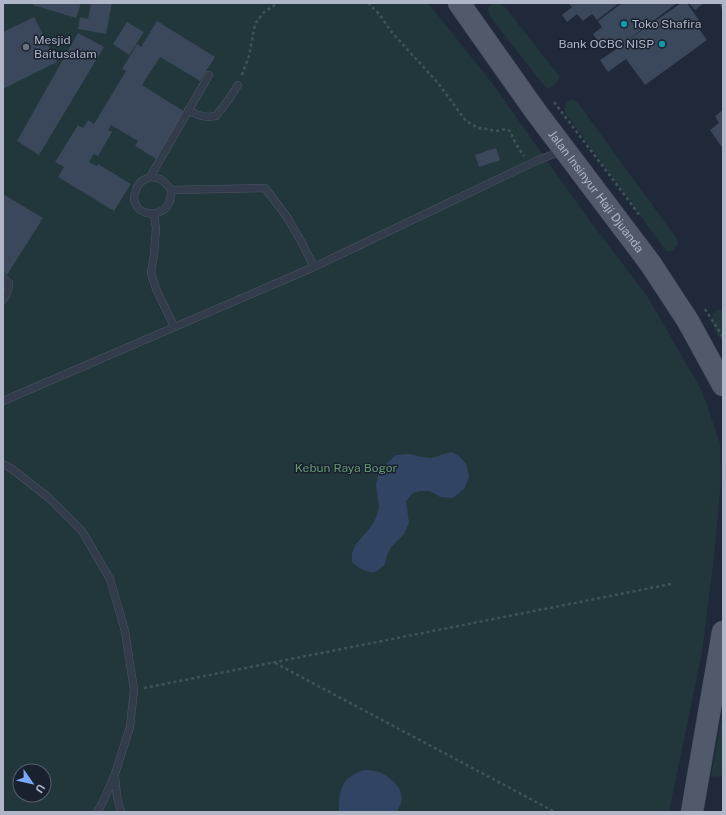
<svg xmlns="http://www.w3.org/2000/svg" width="726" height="815" font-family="'Public Sans',sans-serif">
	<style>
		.green { fill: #22373b; fill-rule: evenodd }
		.water { fill: #324463 }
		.building { fill: #3b475a }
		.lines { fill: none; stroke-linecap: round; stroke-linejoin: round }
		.lane-casing { stroke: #4e5665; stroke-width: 8 }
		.primary-casing { stroke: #3d4554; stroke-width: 23 }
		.path { stroke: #3f5458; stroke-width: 2.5; stroke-dasharray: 3 3; stroke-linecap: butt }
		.lane { stroke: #333c4a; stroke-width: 7 }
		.primary { stroke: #515a6b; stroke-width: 22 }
		.culture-dot { fill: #0f9aa8; stroke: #19212f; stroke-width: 1.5 }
		.worship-dot { fill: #6b7280; stroke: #19212f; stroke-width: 1.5 }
		.labels { text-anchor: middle; stroke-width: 3; stroke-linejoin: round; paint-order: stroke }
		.poi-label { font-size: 12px; fill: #aeb6c7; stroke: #19212f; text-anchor: start }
		.street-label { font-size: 12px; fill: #aeb6c7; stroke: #19212f }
		.park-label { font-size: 12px; fill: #649973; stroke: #19212f }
	</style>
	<rect width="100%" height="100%" fill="#20293a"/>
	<path class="green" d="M3,3H428L492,83L587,217L647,296L702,391L720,443L721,480L714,557L702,652L669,812H3ZM20,771H44V795H20Z
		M496,3H498L505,7L560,77C556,84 554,87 547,88L542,83L489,15L488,8L492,4Z
		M572,99L578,103L677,239L678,243L673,251H666L566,114L564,110C565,104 567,102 572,99Z
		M718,310H723V343C717,333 704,317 718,310Z
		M723,709V774L720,776L711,777Z"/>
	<path class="water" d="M451,452L460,457L466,464L469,476L465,488L453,498L440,497L430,491H420L413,493L406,501L409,523L404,534L391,547L387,555L385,564C383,566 380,569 377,571C368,575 359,568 352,562V553L356,544L370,528L376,518L379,507L376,485L378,475L386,464L396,455L409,454L421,457L432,458Z
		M365,770C371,770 376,771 381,773C392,778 405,790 401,803C400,806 398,809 397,812H339C339,789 341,777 365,770Z"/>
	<path class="building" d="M33,3H81L76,18L33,5Z
		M91,3H112L106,34L78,29L80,17L88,19Z
		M568,3H619L597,20L592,14L583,21L577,14L567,22L562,15L572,7Z
		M622,3H677L624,43L681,3H687L699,20L695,23L707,40L645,85L626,59L608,72L600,60L618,48L611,39L601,46L593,34L602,27L598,21Z
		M689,3H704L695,10Z
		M719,3H723V12Z
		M34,17L57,62L3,89V32Z
		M157,21L215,57L200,81L160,57L142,85L185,112L156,159L135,146L138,141L111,125L108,130L112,132L98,156L94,154L89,162L97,166L98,164L131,184L114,211L58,177L64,167L55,162L78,125L83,128L88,120L94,124L126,71L122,69L137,44L141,47Z
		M127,22L144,32L129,55L113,44Z
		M78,33L104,47L39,155L17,141Z
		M723,110V149L710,130L719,123L715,116Z
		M496,148L500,160L479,167L475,155Z
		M3,194L43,218L7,275L3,272V220L4,218H3Z"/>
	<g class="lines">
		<defs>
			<path id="lane" d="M188,110C197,116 206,118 216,116L229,99L238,85
				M150,177C161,178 165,181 171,190C171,194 171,201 168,205C159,219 134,215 134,197C134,195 135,193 136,191C137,183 143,180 150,177L209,75
				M171,190L265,188L287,217L302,243L314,267
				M154,214L156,228L154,254L151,273L156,289L174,326
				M3,278L9,283C9,289 7,295 3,300
				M3,401L314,267L538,160L562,151
				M3,464L12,469L49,498L82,531L110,579L125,631L134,690L130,727L115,774L102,804L97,812
				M115,776L117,797L121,812"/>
			<g id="primary">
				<path id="s1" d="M459,3L536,112L650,263L688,321L723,385"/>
				<path d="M692,812L723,632"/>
			</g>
		</defs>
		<use href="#lane" class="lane-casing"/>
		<use href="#primary" class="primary-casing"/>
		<path class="path" d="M368,3L380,15L390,30L406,48L438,83L466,121L478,128L486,129L496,131L506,129L510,131L516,144L524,156
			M242,75L249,56L255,24L264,12L278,3
			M554,102L614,181L640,216
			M705,309L723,337
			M275,663L555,812
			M144,688L671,584"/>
		<use href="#lane" class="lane"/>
		<use href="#primary" class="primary"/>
	</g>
	<g class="culture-dot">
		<circle cx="624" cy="24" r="4"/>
		<circle cx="662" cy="44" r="4"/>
	</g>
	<circle class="worship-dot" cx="26" cy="47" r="4"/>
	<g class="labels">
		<g class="poi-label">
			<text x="632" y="28">Toko Shafira</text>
			<text x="34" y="44">Mesjid<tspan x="34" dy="14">Baitusalam</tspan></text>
			<text x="654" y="48" text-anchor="end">Bank OCBC NISP</text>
		</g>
		<g class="street-label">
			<text dy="4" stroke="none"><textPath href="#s1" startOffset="233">Jalan Insinyur Haji Djuanda</textPath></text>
		</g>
		<g class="park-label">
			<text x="346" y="472">Kebun Raya Bogor</text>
		</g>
	</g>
	<rect width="726" height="815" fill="none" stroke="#aeb6c7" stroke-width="8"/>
	<g transform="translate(32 783) rotate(124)"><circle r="19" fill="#19212f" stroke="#555d6c"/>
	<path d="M0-3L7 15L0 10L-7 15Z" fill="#7ba7fe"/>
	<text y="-6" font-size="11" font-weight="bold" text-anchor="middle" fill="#aeb6c7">U</text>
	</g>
</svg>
